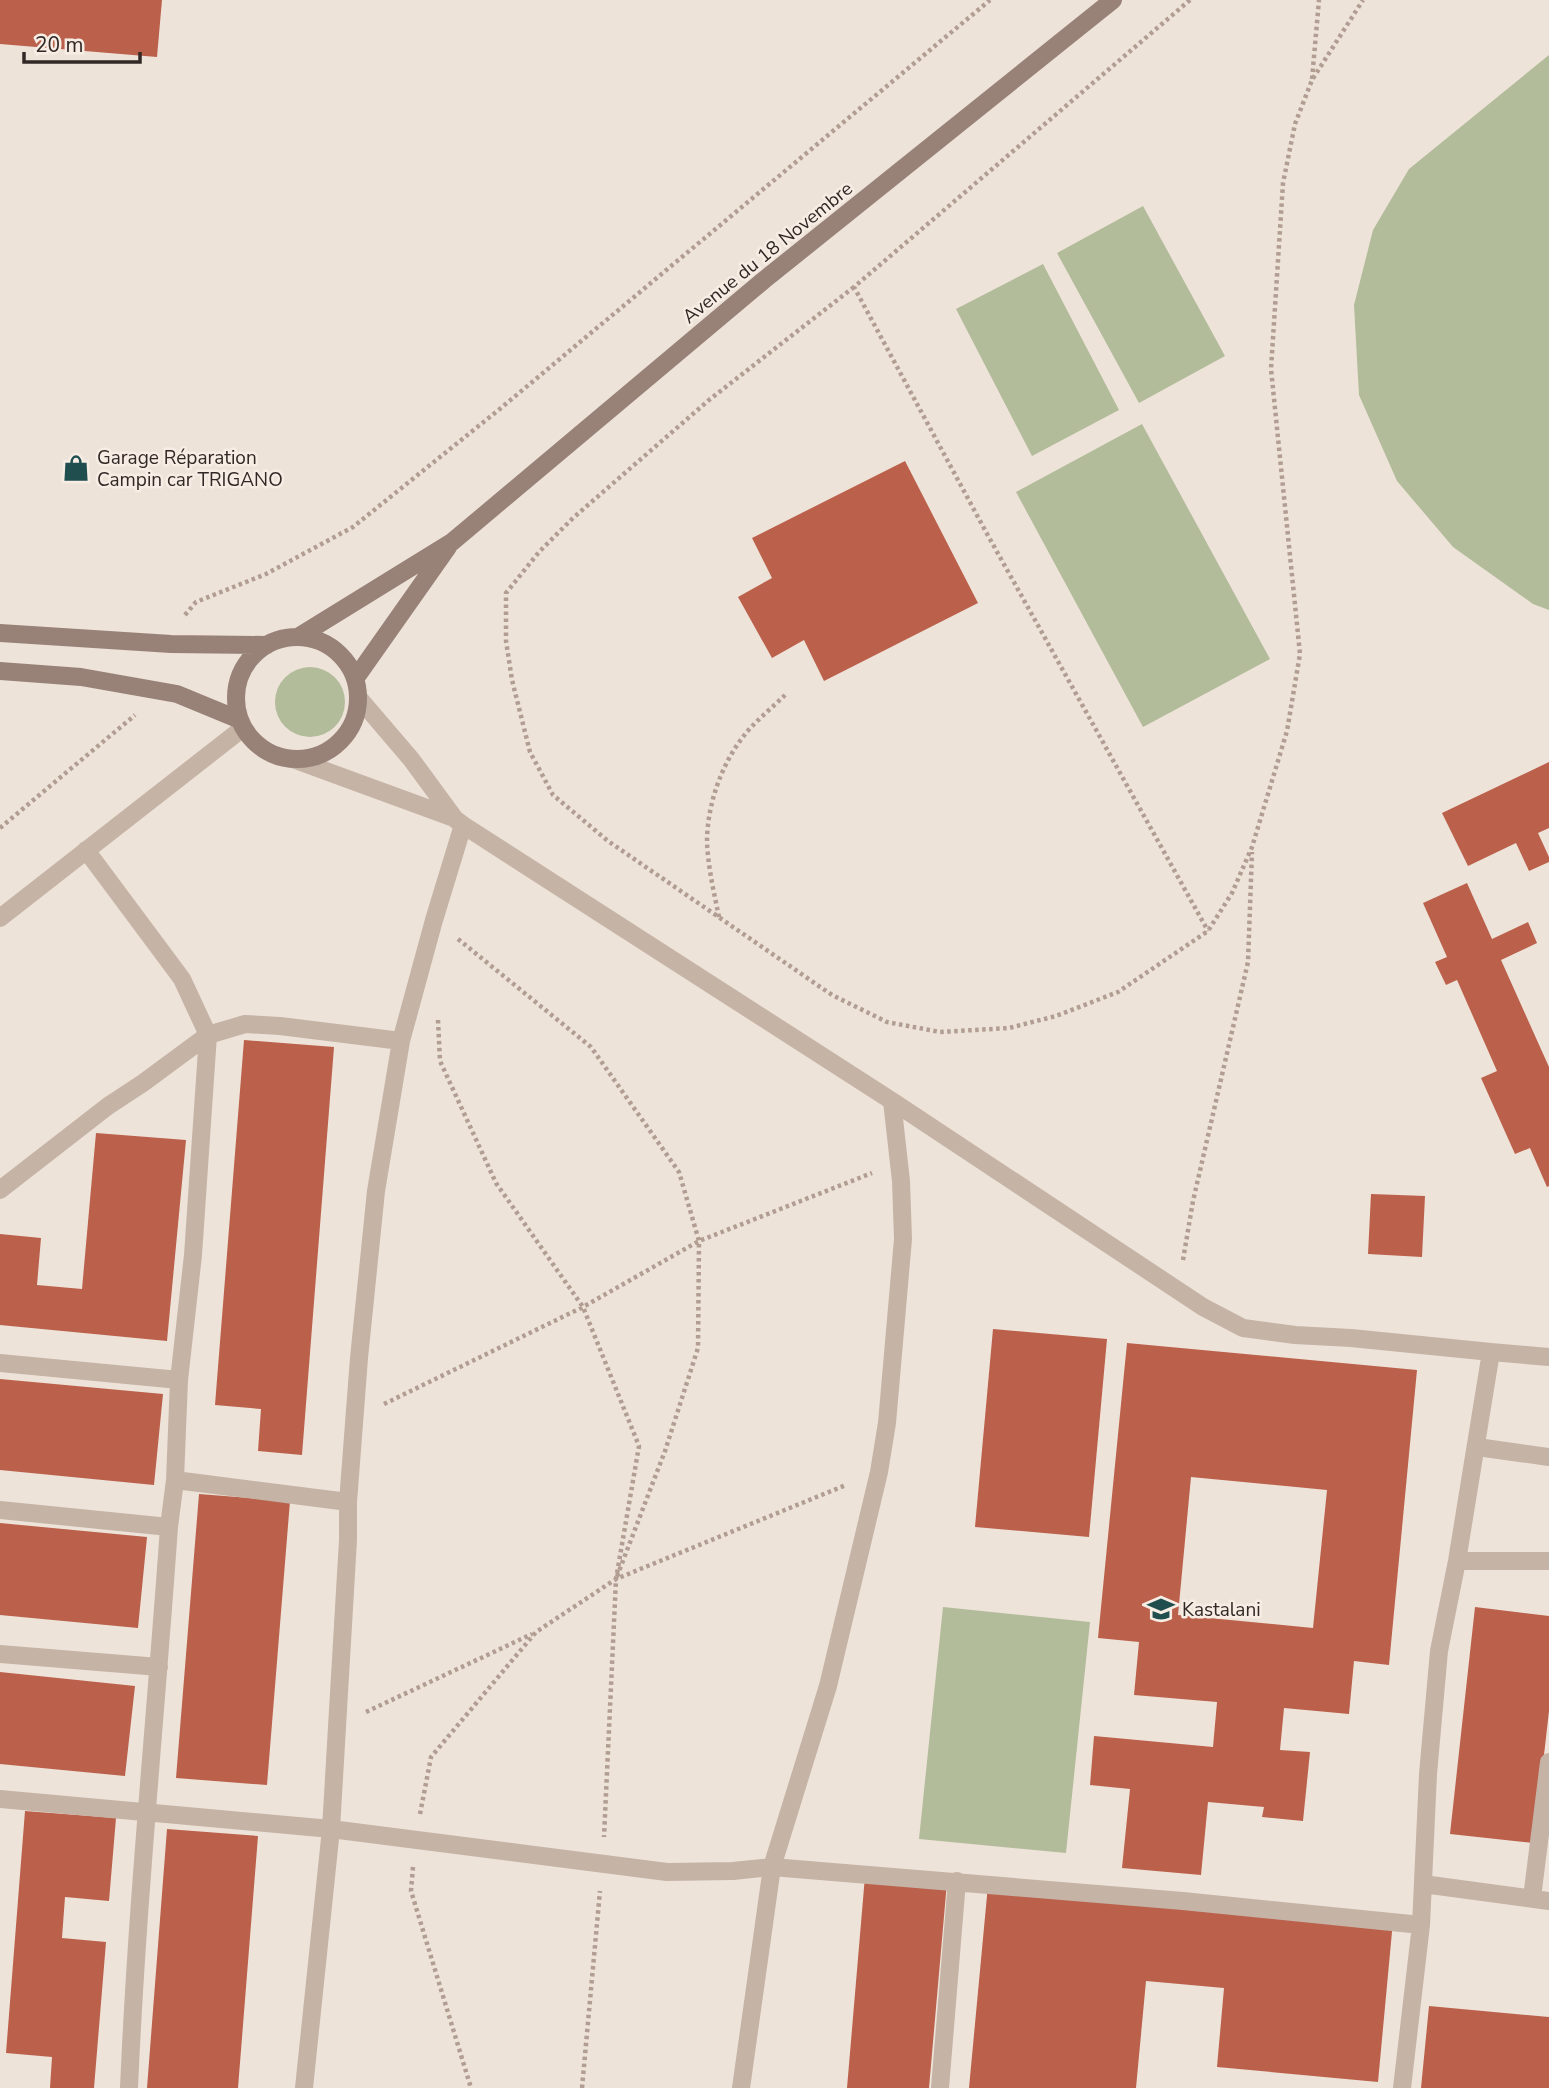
<svg xmlns="http://www.w3.org/2000/svg" width="1549" height="2088" font-family="'Nunito Sans',sans-serif">
	<style>
		.green { fill: #b2bc9a }
		.building { fill: #bb604b; fill-rule: evenodd }
		.lines { fill: none; stroke-linecap: round; stroke-linejoin: round }
		.path { stroke: #b19d91; stroke-width: 4.5; stroke-dasharray: 3.5 3.5; stroke-linecap: butt }
		.lane { stroke: #c5b3a6; stroke-width: 18 }
		.street { stroke: #c5b3a6; stroke-width: 18 }
		.secondary { stroke: #988278; stroke-width: 18 }
		.labels { text-anchor: middle; stroke-width: 5; stroke-linejoin: round; paint-order: stroke }
		.street-label { font-size: 19px; fill: #322926; stroke: #f7ede4 }
		.poi-label { font-size: 19px; fill: #322926; stroke: #f7ede4; text-anchor: start }
	</style>
	<rect width="100%" height="100%" fill="#eee3d9"/>
	<path class="green" d="M1549,55V610L1533,604L1453,547L1397,481L1359,395L1354,305L1373,230L1409,169Z
		M1143,206L1225,356L1139,403L1057,253Z
		M1043,264L1119,410L1032,456L956,309Z
		M1142,424L1270,659L1143,727L1016,492Z
		M275 702a35 35 0 1 1 70 0a35 35 0 1 1-70 0Z
		M943,1607L1090,1622L1066,1853L919,1839Z"/>
	<path class="building" d="M0,0H162L157,57L0,44Z
		M905,461L978,603L824,681L804,640L772,658L738,597L772,578L752,538Z
		M1549,762V828L1538,833L1549,857V862L1529,871L1516,843L1468,866L1442,813Z
		M1467,883L1492,939L1528,922L1537,943L1501,960L1549,1067V1186L1547,1187L1530,1148L1515,1154L1481,1078L1497,1071L1457,980L1446,985L1435,962L1447,957L1423,903Z
		M244,1040L334,1047L302,1455L258,1451L261,1409L215,1405Z
		M96,1133L186,1140L167,1341L0,1325V1234L41,1238L37,1285L82,1289Z
		M1371,1194L1425,1196L1422,1257L1368,1254Z
		M993,1329L1107,1339L1089,1537L975,1527Z
		M1127,1343L1417,1370L1389,1665L1354,1661L1349,1714L1284,1708L1280,1750L1310,1752L1303,1821L1262,1817L1264,1807L1208,1802L1201,1875L1122,1868L1130,1789L1090,1785L1094,1736L1213,1747L1217,1702L1134,1695L1139,1642L1098,1638ZM1191,1477L1327,1490L1313,1628L1178,1615Z
		M0,1379L163,1394L154,1485L0,1470Z
		M199,1494L290,1501L267,1785L176,1778Z
		M0,1523L147,1537L138,1628L0,1615Z
		M1475,1607L1549,1616V1711L1534,1843L1450,1834Z
		M0,1672L135,1686L125,1776L0,1764Z
		M25,1811L116,1818L109,1901L65,1897L62,1938L106,1942L94,2088H50L52,2057L6,2053Z
		M167,1829L258,1836L238,2088H147Z
		M865,1876L947,1882L929,2088H847Z
		M988,1885L1393,1921L1378,2082L1217,2067L1224,1988L1146,1981L1136,2088H969Z
		M1429,2006L1549,2017V2088H1421Z"/>
	<g class="lines">
		<path class="path" d="M1190,0L854,287L986,532L1208,931
			M1312,79L1319,0
			M854,287L709,400L573,518L539,552L506,593V641L512,680L530,752L553,795L608,841L832,995L887,1022L940,1032L1009,1028L1056,1016L1118,992L1208,931L1232,893L1252,847L1287,731L1300,654L1271,369L1283,183L1295,124L1312,80L1363,0
			M185,615L196,602L266,574L353,527L501,408L990,0
			M0,828L135,715
			M719,917C714,893 708,867 707,842C707,806 721,765 743,737C754,722 771,709 785,695
			M458,939L591,1047L679,1172L699,1241L698,1348L665,1451L616,1579
			M438,1020L440,1061L496,1183L583,1307L639,1446L616,1579L604,1837
			M1183,1260L1193,1201L1248,962L1252,852
			M384,1404L583,1307L699,1241L872,1173
			M366,1712L532,1634
			M420,1814L431,1757L536,1632L616,1579L846,1485
			M413,1867L411,1891L471,2088
			M582,2088L600,1891"/>
		<path class="lane" d="M1477,1447L1549,1457"/>
		<path class="street" d="M358,697L411,759L455,819L463,825L892,1101L1203,1307L1243,1328L1295,1335L1351,1338L1491,1352L1457,1561L1439,1651L1428,1774L1421,1925L1402,2088
			M293,759L454,818
			M86,850L182,979L208,1035L193,1255L179,1380L175,1480L169,1527C156,1714 137,1901 129,2088
			M0,918L243,728
			M0,1190L108,1106L143,1083L208,1035L245,1024L280,1026L401,1041
			M1491,1352L1549,1357
			M0,1363L179,1380
			M175,1480L348,1502
			M0,1510L169,1527
			M1457,1561H1549
			M0,1654L159,1667
			M0,1799L331,1829L667,1872L733,1871L772,1867L1183,1901L1421,1925
			M1423,1884L1549,1901
			M1532,1898L1549,1762
			M304,2088L331,1829L348,1540V1502L359,1358L376,1191L401,1041L434,920L463,825
			M741,2088L772,1867L828,1686L879,1472L887,1423L903,1239L901,1181L892,1101
			M940,2088L957,1881"/>
		<path class="secondary" d="M0,633L171,644L267,645
			M298,637L452,542L764,280L1113,0
			M236 698a61 61 0 1 1 122 0a61 61 0 1 1-122 0Z
			M0,671L81,677L177,694L240,720
			M355,679L448,547"/>
	</g>
	<defs>
		<symbol id="shop-bare" viewBox="-9 -9 18 18"><path d="M-5-2.5h2.3a2.7 3.5 0 0 1 5.4 0H5L5.5 6h-11ZM-1.5-2.5h3a1.5 2.3 0 0 0-3 0Z" fill="#204e4f" stroke="#f7ede4" stroke-width="2.5" paint-order="stroke"/></symbol>
		<symbol id="school-bare" viewBox="-9 -9 18 18"><path d="M0-5L7-2L0 1L-7-2ZM-4 1L0 2.5L4 1V4Q0 6-4 4Z" fill="#204e4f" stroke="#f7ede4" stroke-width="2.5" paint-order="stroke"/></symbol>
	</defs>
	<g fill-rule="evenodd">
		<use href="#shop-bare" x="57" y="449" width="38" height="38"/>
		<use href="#school-bare" x="1142" y="1590" width="38" height="38"/>
	</g>
	<g class="labels">
		<g class="street-label">
			<text transform="translate(767 252) rotate(-39)" y="7">Avenue du 18 Novembre</text>
		</g>
		<g class="poi-label">
			<text x="97" y="464">Garage Réparation<tspan x="97" dy="22">Campin car TRIGANO</tspan></text>
			<text x="1182" y="1616">Kastalani</text>
		</g>
	</g>
	<path d="M24 52v10h116v-10" fill="none" stroke="#322926" stroke-width="3.5"/>
	<text x="35" y="52" font-size="21" fill="#322926" stroke="#f7ede4" stroke-width="5" paint-order="stroke">20 m</text>
</svg>
